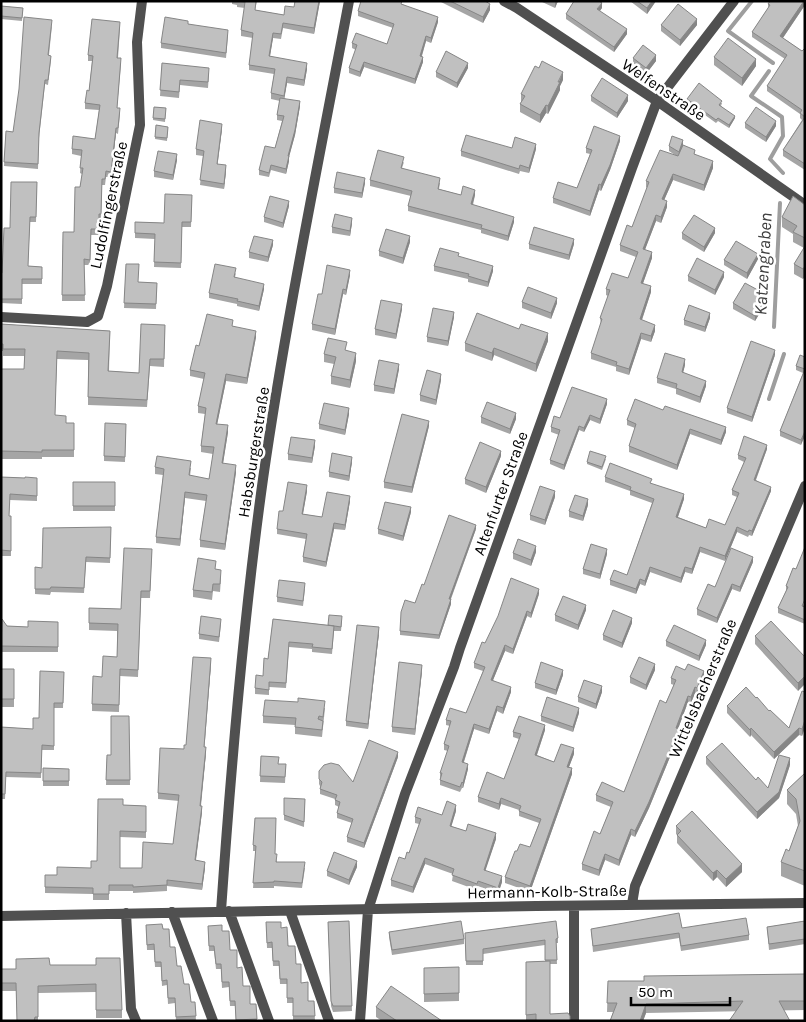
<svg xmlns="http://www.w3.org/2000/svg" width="806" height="1022" font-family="Karla,sans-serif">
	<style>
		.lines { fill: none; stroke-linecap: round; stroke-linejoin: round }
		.stream { stroke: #9e9e9e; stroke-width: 4 }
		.street { stroke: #505050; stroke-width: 10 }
		.wall { fill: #a5a5a5 }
		.shaded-wall { fill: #868686 }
		.building { fill: #c0c0c0; stroke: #868686 }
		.labels { text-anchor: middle; stroke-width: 5; stroke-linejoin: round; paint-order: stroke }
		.street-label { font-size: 16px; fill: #000; stroke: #fff }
		.water-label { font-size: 18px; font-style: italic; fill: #3f3f3f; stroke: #fff }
	</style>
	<rect width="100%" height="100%" fill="#fff"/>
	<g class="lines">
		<path class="stream" d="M752,1L728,31L773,63
			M769,71L751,96L782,117L783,136L770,159L783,173
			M774,327L780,203
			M769,399L784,354"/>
		<path class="street" d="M504,1L517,8L657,101L805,205
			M1,317L87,322L98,316L107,286L140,125L137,42L142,1
			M632,904L635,886L805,486
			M221,911C231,766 243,622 263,479C286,319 319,160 349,1
			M229,911L269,1021
			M290,911L329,1021
			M172,912L213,1021
			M126,913L131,1009L136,1021
			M1,916L536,906L805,903
			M360,1021L368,910L405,794L454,667L460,648L632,168L657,101L734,1
			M574,1021V906"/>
	</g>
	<path class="wall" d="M232,1H257L255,10L284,15L294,7L320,1L314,34L283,28L281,39L273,38L270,56L307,69L304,86L287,83L284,98L300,106L295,135L289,156V161L286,174L271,170L269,177L259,175V170L275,148L282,121L277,120V115L280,101L271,99V93L274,74L249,70V65L253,38L241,36V30L245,8L237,7V5L232,4Z
		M439,1H485L490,10L483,23Z
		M540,1H558L555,8Z
		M630,1H656L647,14Z
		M805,1V5L783,38L802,51L805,48V170L783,156V150L802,120L800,118V114L767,91V86L785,59L752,37V32L768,8V4Z
		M402,4L438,22L431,43L426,41L422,56L423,62L415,84L364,67L360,77L349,73V68L356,50L352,48V43L387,44L393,28L358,16V11Z
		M1,6L23,8L22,21L1,19Z
		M602,8L600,11L627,34L614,52L566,19V14Z
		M188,24L228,35L226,58L161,48V43Z
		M52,25L49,55L51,60L48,85L45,84L39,138L38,169L4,166L6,131L13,132Z
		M661,25H697L680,46L661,31Z
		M120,28L118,58L121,64L117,108L120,114L118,134L116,133L111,177H106L105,185H102L101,220H99V235H91L90,265H84L85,301H62L63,232H74L82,174L80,173L81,156L72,154V149L95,139L99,110L85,109V103L89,91L92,61H88V55Z
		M714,57L756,66L742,86L714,65Z
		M633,58L656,61L646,74L633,63Z
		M162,63L209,73L208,88L180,85L179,98L160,96Z
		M468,68L457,88L436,77V72Z
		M563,80L560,86V90L548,114L546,113L540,123L520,112V104L521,102V94Z
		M591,96L628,101L617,118L591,101Z
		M687,99L722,103L721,106L735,118L729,128L718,121L716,123L687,102Z
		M154,107L166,108L165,122L153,120Z
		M745,123L776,126L766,142L745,128Z
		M156,125L168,127L167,141L155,139Z
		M222,129L217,164L226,171L224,189L200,185L203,156L196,155V149Z
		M620,141L610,170L601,191L599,190L590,216L553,203V198L577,188L590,154L586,153V148Z
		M683,145L713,168L704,191L673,180L664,200L667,207L661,223L656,221L645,249L652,258L643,283L651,292L642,320L655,331L651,342L641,339L629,375L616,371V367L591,359V353L601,324L600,318L608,296L606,295V289L628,278L636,257L620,251V245L632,227L647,188L646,187V181L675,155L669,151V146Z
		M512,148L536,149L529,173L520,171L519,174L461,156V151Z
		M177,160L173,180L154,177V171Z
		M404,162L402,168L440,183L439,189L461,195H475L473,205L514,222L508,241L481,233V230L408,211V206L411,196L370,186V180Z
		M37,182L36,222H30L28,266L42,267V284H22V304L1,303V273H2L10,228Z
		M365,183L362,198L334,193V188Z
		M192,195L191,227H182L181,268L154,267L155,239L135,238V222L164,223Z
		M805,205V276L803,279L794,274V264L804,248L793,242V234L782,227V217Z
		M289,206L283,228L264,222V217Z
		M352,223L350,236L332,233V227Z
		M682,233H715L704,252L682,239Z
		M410,242L403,264L379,256V251Z
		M529,244H574L569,260L529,249Z
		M273,245L268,262L249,258V252Z
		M459,257L493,271L488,287L468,282V279L434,271V266Z
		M758,259L747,279L724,265V260Z
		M126,264L138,282L157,283L156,309L124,308Z
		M236,273L235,277L264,289L259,311L237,306V304L209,298V293Z
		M350,275L346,295L343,294L335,335L312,330V324L322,294Z
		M688,276L724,277L715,295L688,281Z
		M767,301L755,321L733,309V303Z
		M522,302L557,303L551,319L522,308Z
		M402,309L396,339L375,335V329Z
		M454,317L448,346L427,342V337Z
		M710,318L705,332L684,325V320Z
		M1,324L110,331L109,371L139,373L165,325L164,367L150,366L147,407L88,405V360L57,359L55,415L66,423H74V457H42V459H1V369H24V356H3V351H1Z
		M233,326L256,337L247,384L226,381L217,424L228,432L223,463L236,472L225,550L200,547V540L206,501L185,498L180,546L156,543V537L163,475L155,474V467L191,468L190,476L209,479L213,454L201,452V446L205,414L198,413V406L204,379L190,376V370L199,346Z
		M548,341L536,372L494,355L492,361L465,351V343Z
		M347,351L356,361L350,388L331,384V376L334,364L324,362V354Z
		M775,355L752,422L727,413V408Z
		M805,357L801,445L780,436V431L803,373L796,370V366Z
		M685,365L683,372L706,386L700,403L676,394V389L657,383V378Z
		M399,369L394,394L374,391V385Z
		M441,380L436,405L420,401V395Z
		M607,404L600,424L590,420L584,432L579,430L564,470L550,464V460L559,435L551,432V427L560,418Z
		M663,410L726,432L721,445L690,434L677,470L629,452V446L635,428L627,425V420Z
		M349,414L345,435L319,429V424Z
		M481,417L516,419L510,434L481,423Z
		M126,424L125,462L104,461V456Z
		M429,426L412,493L384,488V482Z
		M315,446L312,463L288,460V454Z
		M767,449L756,480L771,491L752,536L749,535L748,537L737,532L725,561L700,552L692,574L685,572L681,583L650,572L645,586L640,584L636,594L610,585V580L627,575L652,503L630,495V491L605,482V477L652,484L684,499L678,517L706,528L725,525L737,497L732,495V490L744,462L738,459V455Z
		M501,456L486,493L465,484V479Z
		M606,459L602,470L587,464V462Z
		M352,462L349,481L329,477V472Z
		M1,477L25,478H37V501L10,500L9,516H11V556H1Z
		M73,482H115V511H73Z
		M307,491L303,514L322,517L350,501L345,530L334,529L326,567L303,562V557L306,539L277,534V529L283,511Z
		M555,497L545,525L530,520V515Z
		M588,505L583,521L569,517V511Z
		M411,512L403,541L378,534V529Z
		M111,527L110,563L86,562L84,593L51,592L50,595L35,594V567L42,568Z
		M476,529L451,599V604L439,639L400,635V631L424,585Z
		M152,549L150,598H141L138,677L120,676L119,712L92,711V704L117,657V631L89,630V608L121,609Z
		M536,552L531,566L513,559V553Z
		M607,554L600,579L583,574V569Z
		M753,562L740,592L732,589L717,623L697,615V609L715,587Z
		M793,568L804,606L805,607V624L778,613V608L786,591V586Z
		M216,569L221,578L220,592L213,591L212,600L193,597V590Z
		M305,589L303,606L277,602V597Z
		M539,594L531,618L527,616L513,654L505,651L493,680L511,692L503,714L497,711L489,734L474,729L464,762L468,769L463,788H462L460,792L440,785V773L448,751L444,750V744L450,726L446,725V720L466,713L483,671L474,668V663L485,643Z
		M586,610L578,630L555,621V615Z
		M273,619L328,625L342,621L341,631H334L332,654L312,652V649L289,647L286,688L269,687V695L255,694V688L263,676L268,659Z
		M1,620L7,626L28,627L58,622V652H1Z
		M632,623L622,648L603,640V635Z
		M221,624L219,642L199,639V634Z
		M379,633L368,729L346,726V721Z
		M755,636L805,657L798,691L755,644Z
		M666,641L706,645L699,661L666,646Z
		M211,664L204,747L206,753L201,806L202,812L196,860L205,868L202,890L167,886V891L133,893V891H109V900H93V894L45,893V875H57L91,868L97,861L123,805L146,806V838L120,837V868H142L173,844L179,801L158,799V793L186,745Z
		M1,669H14V707H1Z
		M655,670L646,690L630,683V677Z
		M685,670L704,677L697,694L695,693L691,703L688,702L678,729L679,735L649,808L635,837L631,835L619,866L605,860L599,876L582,870V864L600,834L611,807L596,801V795L624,792L674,685L671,684V678Z
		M422,671L415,735L392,732V727Z
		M64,672L63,708H54V750H42L41,778L6,777L5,799H1V727L33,729Z
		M563,675L556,695L535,688V683Z
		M602,692L596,709L578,702V697Z
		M805,692V727L802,736L799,735L774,759L751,735L750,737L727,713V706L769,711L789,728Z
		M325,708L322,737L295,734V725L263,723V716Z
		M579,713L573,732L541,721V716Z
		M129,716L130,785H106L107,755H111Z
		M545,730L537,755L554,762L574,754L569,767L572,774L530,892L505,883V877L517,851L530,847L539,823L519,816V810L501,804L499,810L478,802V797L504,779L519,739L513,737V732Z
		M261,756L278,764H286L285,783L260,782Z
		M398,757L364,848L347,842V837L352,823L337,818V813L339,807L335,805V799L320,794V786L319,784V771L353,782Z
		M706,757L756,780L768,788L790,765L779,798L757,819L706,764Z
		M43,768L69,769V786H43Z
		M805,773V886L781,876V862L789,851L798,826L796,814L787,804V790Z
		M305,799L304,827L284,820V815Z
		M456,811L451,826L466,831L496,839L485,870L502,882L498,894L478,886L477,890L452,881L453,874L425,864L413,893L391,886V880L409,853L419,824L415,823V817L442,815Z
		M255,818L275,854L277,862L305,868L302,888L274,886V888H253L256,851H253V845Z
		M676,826L742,872L726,887L717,877L713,881L677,843V835L676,834Z
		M357,867L349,885L327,876V871Z
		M349,921L352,1011L333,1012L331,1006L328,922Z
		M805,921V944L769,950L767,927Z
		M266,922L281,928L296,964L301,983L308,1001H314L315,1021H293V1003H287V984H280L279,966H273L272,948H267Z
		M146,925L163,929L191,1002H195L196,1021H176L175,1003L168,1004L167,985L162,986L161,967H155L154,950H147Z
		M208,926L222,931L237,968L243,986L250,1004H256L257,1021H236L235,1006H230L229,987L222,988L221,969H216L214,951H209Z
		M682,928L749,935V940L681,951L679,938L593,952L591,929Z
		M389,932L464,939V944L392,955L389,937Z
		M465,933L558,938V943H556L557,964H550V1014L570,1021H526V962L545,961V945L483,954V965H466Z
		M50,965H96L122,1010V1018H96V992L38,993V1021H17L16,991H1V969H16Z
		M459,967V1001L424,1002V968Z
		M805,974V1010L646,1013L643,1021H610L613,1012H607L608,981H644Z
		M376,1007L442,1021H382L376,1017Z"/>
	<path class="shaded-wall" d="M319,1H320L314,34V28Z
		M556,1H558L555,8V3Z
		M652,1H656L647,14V8Z
		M804,1H805V5L780,42V36Z
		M602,3V8L597,14V9Z
		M490,4V10L483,23V17Z
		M438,17V22L431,43V38Z
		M697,19V25L680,46V40Z
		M627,29V34L614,52V47Z
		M273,33V38L269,62V56Z
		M426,36V41L420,61V56Z
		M656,55V61L646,74V68Z
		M423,57V62L415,84V79Z
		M756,59V66L742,86V78Z
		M364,62V67L360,77V72Z
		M307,63V69L304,86V80Z
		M468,63V68L457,88V83Z
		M563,72V80L560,86V90L548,114V106Z
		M287,77V83L284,101V96Z
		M628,95V101L617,118V113Z
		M300,101V106L295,135L288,161V156Z
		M546,105V113L540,123V115Z
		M735,116V118L729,128V125Z
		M776,121V126L766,142V137Z
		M222,124V129L217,169V164Z
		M116,128V133L111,177V172Z
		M620,136V141L610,170L601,191V185Z
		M683,140V145L679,158V152Z
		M536,144V149L529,173V168Z
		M177,154V160L173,180V175Z
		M289,156V161L286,174V169Z
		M713,161V168L704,191V185Z
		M226,165V171L224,189V184Z
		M673,174V180L662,205V199Z
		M365,178V183L362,198V193Z
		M599,184V190L590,216V211Z
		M475,190V195L471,209V204Z
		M289,201V206L283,228V223Z
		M667,201V207L661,223V217Z
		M656,215V221L643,255V249Z
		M514,217V222L508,241V236Z
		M352,218V223L350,236V231Z
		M715,228V233L704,252V247Z
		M410,236V242L403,264V258Z
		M574,239V244L569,260V255Z
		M273,240V245L268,262V257Z
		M652,252V258L641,289V283Z
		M758,254V259L747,279V273Z
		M493,266V271L488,287V282Z
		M805,266V276L803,279V269Z
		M350,270V275L346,295V290Z
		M724,272V277L715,295V290Z
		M264,284V289L259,311V306Z
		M651,286V292L640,325V319Z
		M343,289V294L335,335V329Z
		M767,295V301L755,321V316Z
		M557,298V303L551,319V313Z
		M402,304V309L396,339V334Z
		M454,312V317L448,346V341Z
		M710,313V318L705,332V327Z
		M655,325V331L651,342V336Z
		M256,331V337L247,384V378Z
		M548,333V341L536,372V364Z
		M641,333V339L629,375V369Z
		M494,348V355L492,361V353Z
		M775,350V355L752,422V417Z
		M356,353V361L350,388V380Z
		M685,359V365L682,377V372Z
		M399,364V369L394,394V389Z
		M226,374V381L216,430V424Z
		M441,374V380L436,405V400Z
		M706,381V386L700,403V397Z
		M607,399V404L600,424V419Z
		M349,408V414L345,435V430Z
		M516,413V419L510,434V429Z
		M590,415V420L584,432V428Z
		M429,421V426L412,493V487Z
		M228,425V432L222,470V463Z
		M579,426V430L564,470V465Z
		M726,427V432L721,445V440Z
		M690,429V434L677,470V465Z
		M805,431V436L801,445V440Z
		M315,440V446L312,463V458Z
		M767,445V449L754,484V480Z
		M501,451V456L486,493V487Z
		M352,457V462L349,481V476Z
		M236,465V472L225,550V544Z
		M307,485V491L302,519V514Z
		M771,487V491L752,536V531Z
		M555,491V497L545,525V520Z
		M185,492V498L180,546V539Z
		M684,494V499L676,522V517Z
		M350,496V501L345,530V525Z
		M588,499V505L583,521V516Z
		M411,507V512L403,541V536Z
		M334,523V529L326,567V562Z
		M476,525V529L449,603V599Z
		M737,527V532L725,561V556Z
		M536,546V552L531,566V560Z
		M700,547V552L692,574V569Z
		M607,549V554L600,579V574Z
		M753,557V562L740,592V587Z
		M650,567V572L645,586V581Z
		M685,567V572L681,583V578Z
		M640,579V584L636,594V589Z
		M732,584V589L717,623V618Z
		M539,589V594L531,618V613Z
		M451,599V604L439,639V635Z
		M586,605V610L578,630V625Z
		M527,611V616L513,654V649Z
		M632,618V623L622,648V643Z
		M379,627V633L368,729V724Z
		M706,640V645L699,661V656Z
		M505,645V651L491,685V680Z
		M211,658V664L204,753V747Z
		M655,664V670L646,690V685Z
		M422,665V671L415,735V729Z
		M563,670V675L556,695V690Z
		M704,671V677L697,694V688Z
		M805,676V684L798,691V683Z
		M602,686V692L596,709V704Z
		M511,687V692L503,714V708Z
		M695,687V693L691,703V697Z
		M688,696V702L676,734V728Z
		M497,706V711L489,734V729Z
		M579,708V713L573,732V727Z
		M805,720V727L802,736V729Z
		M474,724V729L462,767V762Z
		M545,725V730L535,760V755Z
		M751,728V735L750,737V730Z
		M799,728V735L774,759V752Z
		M679,729V735L649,808L635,837V831Z
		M206,747V753L200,812V806Z
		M574,748V754L567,772V767Z
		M398,752V757L364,848V843Z
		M790,758V765L779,798L757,819V812Z
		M468,764V769L463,788V783Z
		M572,768V774L530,892V886Z
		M501,798V804L499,810V804Z
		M456,805V811L450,831V826Z
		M202,806V812L195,866V860Z
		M631,829V835L619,866V860Z
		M496,833V839L484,875V870Z
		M605,854V860L599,876V870Z
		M425,858V864L413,893V887Z
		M357,861V867L349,885V880Z
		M205,862V868L202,890V884Z
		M742,864V872L726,887V879Z
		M717,870V877L713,881V873Z
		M502,876V882L498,894V888Z
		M646,1004V1013L643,1021H640Z"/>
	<path class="building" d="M237,1H256L255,10L284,15L285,6L294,7L295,1H319L314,28L283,23L281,34L273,33L269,56L307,63L304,80L287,77L284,96L271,93L275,69L249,65L253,33L241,30L245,2Z
		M361,1H402L401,4L438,17L431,38L426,36L420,56L423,57L415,79L364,62L360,72L349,68L357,45L352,43L356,33L387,44L394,24L358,11Z
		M450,1H485L490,4L483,17Z
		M574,1H599L602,3L597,9L627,29L614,47L566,14Z
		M637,1H652L647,8Z
		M770,1H804L780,36L802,51L805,48V117L800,113L802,110L767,86L787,55L752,32L770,5L768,4Z
		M678,4L697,19L680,40L661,25Z
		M1,6L23,8L22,18L1,16Z
		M24,17L52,20L48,55L51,56L48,80H45L39,133L38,164L4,162L6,131L13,132L19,89Z
		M165,17L188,21V24L228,30L226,53L161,43Z
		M92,19L120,22L117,58H121L117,108H120L118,128H116L111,172L106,171L105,179H102L101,214H99V229H91L90,260L84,259L85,295H62L63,232H74L75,187H80L83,168H80L82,150L72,149L73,136L95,139L100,105L85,103L87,90L89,91L93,56L88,55Z
		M728,38L756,59L742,78L714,57Z
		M643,45L656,55L646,68L633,58Z
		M446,51L468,63L457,83L436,72Z
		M542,61L563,72L558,82H560L548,106L546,105L540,115L520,104L525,96L521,94L535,66L539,68Z
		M162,63L209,68L208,82L180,80L179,92L160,90Z
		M602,78L628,95L617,113L591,96Z
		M699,83L722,101L719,105L735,116L729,125L718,118L716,120L687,99Z
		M280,98L300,101L295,130L288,156H289L286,169L271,165L269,173L259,170L265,146L275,148L284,116L277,115Z
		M154,107L166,108L165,119L153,118Z
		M756,107L776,121L766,137L745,123Z
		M805,117V164L783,150Z
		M200,120L222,124L217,164L226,165L224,184L200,180L204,151L196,149Z
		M156,125L168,127L167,138L155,137Z
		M594,126L620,136L610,165L601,185L599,184L590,211L553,198L558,182L577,188L592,150L586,148Z
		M466,135L512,148L515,137L536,144L529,168L520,165L519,169L461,151Z
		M672,136L683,140L679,152L669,146Z
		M683,145L695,150L694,154L713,161L704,185L673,174L662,199L667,201L661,217L656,215L643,249L652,252L641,283L651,286L640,319L655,325L651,336L641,333L629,369L616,365L617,362L591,353L602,319L600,318L610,290L606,289L612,273L628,278L638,252L620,245L627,225L632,227L649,182L646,181L660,150L678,156Z
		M378,150L404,157L401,168L440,178L438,189L461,195L463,186L475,190L471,204L514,217L508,236L481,228L482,225L408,206L412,191L370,180Z
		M158,151L177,154L173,175L154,171Z
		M337,172L365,178L362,193L334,188Z
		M11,182H37L36,217H30L28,266L42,267V279H22V299H1V273H2L4,228H10Z
		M165,194L192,195L191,222H182L181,263L154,262L155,234L135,233V222L164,223Z
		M270,196L289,201L283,223L264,217Z
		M793,196L805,205V238L793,232L797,226L782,217Z
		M335,214L352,218L350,231L332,227Z
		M694,215L715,228L704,247L682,233Z
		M534,227L574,239L569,255L529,244Z
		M386,229L410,236L403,258L379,251Z
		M254,236L273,240L268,257L249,252Z
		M736,241L758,254L747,273L724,260Z
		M805,246V266L803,269L794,264Z
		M440,248L459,253L458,256L493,266L488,282L468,276L469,274L434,266Z
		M697,258L724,272L715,290L688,276Z
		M126,264H139L138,282L157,283L156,304L124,303Z
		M215,264L236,268L234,277L264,284L259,306L237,301L238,299L209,293Z
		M327,265L350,270L346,290L343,289L335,329L312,324L318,294H322Z
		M745,283L767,295L755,316L733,303Z
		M528,287L557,298L551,313L522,302Z
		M381,300L402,304L396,334L375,329Z
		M689,305L710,313L705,327L684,320Z
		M433,308L454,312L448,341L427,337Z
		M477,313L519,329L521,324L548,333L536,364L494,348L492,353L465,343Z
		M207,314L233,320L232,326L256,331L247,378L226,374L216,424L228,425L222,463L236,465L225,544L200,540L207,495L185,492L180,539L156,537L164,469L155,467L157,456L191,461L189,475L209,479L214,447L201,446L206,408L198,406L205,373L190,370L196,345L199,346Z
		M1,324L110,331L108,371L139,373L141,324L165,325L164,359H150L147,400L88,397L89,353L57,351L55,415L66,416V423H74V450H42V452L1,451V369H24L25,349H3V344H1Z
		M328,338L347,342L345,350L356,353L350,380L331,376L336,357L324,354Z
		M751,341L775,350L752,417L727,408Z
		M665,353L685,359L682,372L706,381L700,397L676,388L677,384L657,378Z
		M800,355L805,357V431L801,440L780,431L805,369L796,366Z
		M379,360L399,364L394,389L374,385Z
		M427,370L441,374L436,400L420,395Z
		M572,387L607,399L600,419L590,415L584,428L579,426L564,465L550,460L560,430L551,427L554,416L560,418Z
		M635,399L663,410L665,406L726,427L721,440L690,429L677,465L629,446L636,424L627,420Z
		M487,402L516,413L510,429L481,417Z
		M324,403L349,408L345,430L319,424Z
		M402,414L429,421L412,487L384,482Z
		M105,423L126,424L125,457L104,456Z
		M744,436L767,445L754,480L771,487L752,531L749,530L748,532L737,527L725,556L700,547L692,569L685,567L681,578L650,567L645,581L640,579L636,589L610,580L614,570L627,575L654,499L630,490L631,487L605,477L610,463L652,479L650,483L684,494L676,517L706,528L709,519L725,525L739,493L732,490L746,458L738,455Z
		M291,437L315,440L312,458L288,454Z
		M480,442L501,451L486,487L465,479Z
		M590,451L606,456L602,467L587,462Z
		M332,453L352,457L349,476L329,472Z
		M1,477L25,478V477L37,478V496L10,494L9,516H11V551L1,550Z
		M73,482H115V506H73Z
		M288,482L307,485L302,514L322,517L327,492L350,496L345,525L334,523L326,562L303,557L307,534L277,529L279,511H283Z
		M540,486L555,491L545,520L530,515Z
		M575,495L588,499L583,516L569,511Z
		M385,502L411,507L403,536L378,529Z
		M449,515L476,525L449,599H451L439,635L400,631L401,612L405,600L415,603L422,584L424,585Z
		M111,527L110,558L86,557L84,588L51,587L50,589H35V567L42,568L43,528Z
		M518,539L536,546L531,560L513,553Z
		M591,544L607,549L600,574L583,569Z
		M805,547V599L802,606L805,607V620L778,608L788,587L786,586L793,568L796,569Z
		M124,548L152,549L150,591H141L138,670L120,669L119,705L92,704L93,676L102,677L103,656L117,657L118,624L89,623V608L121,609Z
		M731,548L753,557L740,587L732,584L717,618L697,609L708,584L715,587Z
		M198,558L216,561L215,569L221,570L220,584H213L212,592L193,590Z
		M511,578L539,589L531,613L527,611L513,649L505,645L491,680L511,687L503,708L497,706L489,729L474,724L462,762L468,764L463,783L462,782L460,787L440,780L442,773H440L449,746L444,744L451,721L446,720L450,708L466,713L485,667L474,663L482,642L485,643L498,616Z
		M279,580L305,583L303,601L277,597Z
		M563,596L586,605L578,625L555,615Z
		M613,610L632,618L622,643L603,635Z
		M329,615L342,616L341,627L328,625Z
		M201,616L221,619L219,637L199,634Z
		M2,619L7,626L28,627V621L58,622V647L1,646Z
		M273,619L334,626L332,649L312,647L313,644L289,642L286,683L269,682V690L255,688L256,675L263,676L264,658L268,659Z
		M771,621L805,657V676L798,683L755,636Z
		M357,625L379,627L368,724L346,721Z
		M674,625L706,640L699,656L666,641Z
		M193,657L211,658L204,747H206L200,806H202L195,860L205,862L202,884L167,880V885L133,887V885H109V894H93V888L45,887V875H57V867L91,868V861H97L98,799H123V805L146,806V832L120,831V868H142L143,842L173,844L179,795L158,793L160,748L184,749V745H186Z
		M639,657L655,664L646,685L630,677Z
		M399,662L422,665L415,729L392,727Z
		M541,662L563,670L556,690L535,683Z
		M688,664L704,671L697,688L695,687L691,697L688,696L676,728L679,729L649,802L635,831L631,829L619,860L605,854L599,870L582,864L594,831L600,834L613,802L596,795L602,782L624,792L660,700L666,703L676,680L671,678L676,666L685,670Z
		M1,669H14V699H1Z
		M40,671L64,672L63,703H54V746L42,745L41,773L6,772L5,794H1V727L33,729V718H39Z
		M584,680L602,686L596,704L578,697Z
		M746,687L756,698L757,697L769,711L770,710L789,728L802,691L805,692V720L802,729L799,728L774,752L751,728L750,730L727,706Z
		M547,697L579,708L573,727L541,716Z
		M298,698L325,701L323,717L319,716L318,719L323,721L322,730L295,727L296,718L263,716L265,700L298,702Z
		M111,716H129L130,780H106L107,755H111Z
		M519,716L545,725L535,755L554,762L561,744L574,748L567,767L572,768L530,886L505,877L515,851H517L520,844L530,847L541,819L519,811L521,806L501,798L499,804L478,797L487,772L504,779L521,734L513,732Z
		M369,740L398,752L364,843L347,837L353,819L337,813L340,802L335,800L337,795L320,789L322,782L319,779V771L324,765L331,763L339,765L353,782Z
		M722,743L756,780L758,777L768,788L779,755L790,758L779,792L757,812L706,757Z
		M261,756L279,757L278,764H286L285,777L260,776Z
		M43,768L69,769V781H43Z
		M805,773V871L781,862L786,849L789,851L800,821L796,799L787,790Z
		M284,798L305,799L304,822L284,815Z
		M447,801L456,805L450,826L466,831L468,824L496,833L484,870L502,876L498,888L478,881L477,884L452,875L454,869L425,858L413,887L391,880L399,857L405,859L407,852L409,853L421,819L415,817L418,807L442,815Z
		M692,811L742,864L726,879L717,870L713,873L677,835L681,831L676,826Z
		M255,818H276L275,854H277L276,862H305L302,883L274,881V882L253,883L256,846L253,845Z
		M334,852L357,861L349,880L327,871Z
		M679,913L682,928L746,918L749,935L681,946L679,933L593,946L591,929Z
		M349,921L352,1006H333L331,1001L328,922Z
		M461,921L464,939L392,950L389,932Z
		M556,921L558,938L556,939L557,960H545V940L483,949V961H466L465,933Z
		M805,921V939L769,944L767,927Z
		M266,922H281V928L287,927L288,946H295L296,964H301V983L308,982V1001H314L315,1016H293V998H287V979H280L279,961H273L272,942L267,943Z
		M162,924L163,929H169L170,947H175L177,966H181L184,984H189L191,1002H195L196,1016L176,1017L175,998H168L167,980L162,981L161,962H155L154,944L147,945L146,925Z
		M222,925V931H229L230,950H237V968L242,967L243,986H250V1004H256L257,1019L236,1020L235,1001H230L229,982H222L221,964H216L214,946H209L208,926Z
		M49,958L50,965H96V958H120L122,1010H96V984L38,986V1017H35L34,1021H17L16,983H1V969H16V959Z
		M550,961V1014L568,1013L570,1016V1021H536V1014L526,1015V962Z
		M459,967V993L424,994V968Z
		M805,974V1001H779L790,1021H729L743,1001L646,1004L640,1021H610L617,1003H607L608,981H644V976Z
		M391,986L442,1021H397L376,1007Z"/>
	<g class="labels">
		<g class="street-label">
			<text transform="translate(664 89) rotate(34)" y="6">Welfenstraße</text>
			<text transform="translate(108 205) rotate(-78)" y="6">Ludolfingerstraße</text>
			<text transform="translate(253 452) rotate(-81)" y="6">Habsburgerstraße</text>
			<text transform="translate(500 493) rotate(-70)" y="6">Altenfurter Straße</text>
			<text transform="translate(702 688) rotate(-67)" y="6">Wittelsbacherstraße</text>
			<text transform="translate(547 891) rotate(-1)" y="6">Hermann-Kolb-Straße</text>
		</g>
		<g class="water-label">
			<text transform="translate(763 264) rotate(-87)" y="6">Katzengraben</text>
		</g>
	</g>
	<rect width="806" height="1022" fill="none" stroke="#000000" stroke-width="5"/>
	<path d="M631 997v8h99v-8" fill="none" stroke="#000000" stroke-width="2.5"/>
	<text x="638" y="997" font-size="15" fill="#000000" stroke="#ffffff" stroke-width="4" paint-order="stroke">50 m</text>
</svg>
